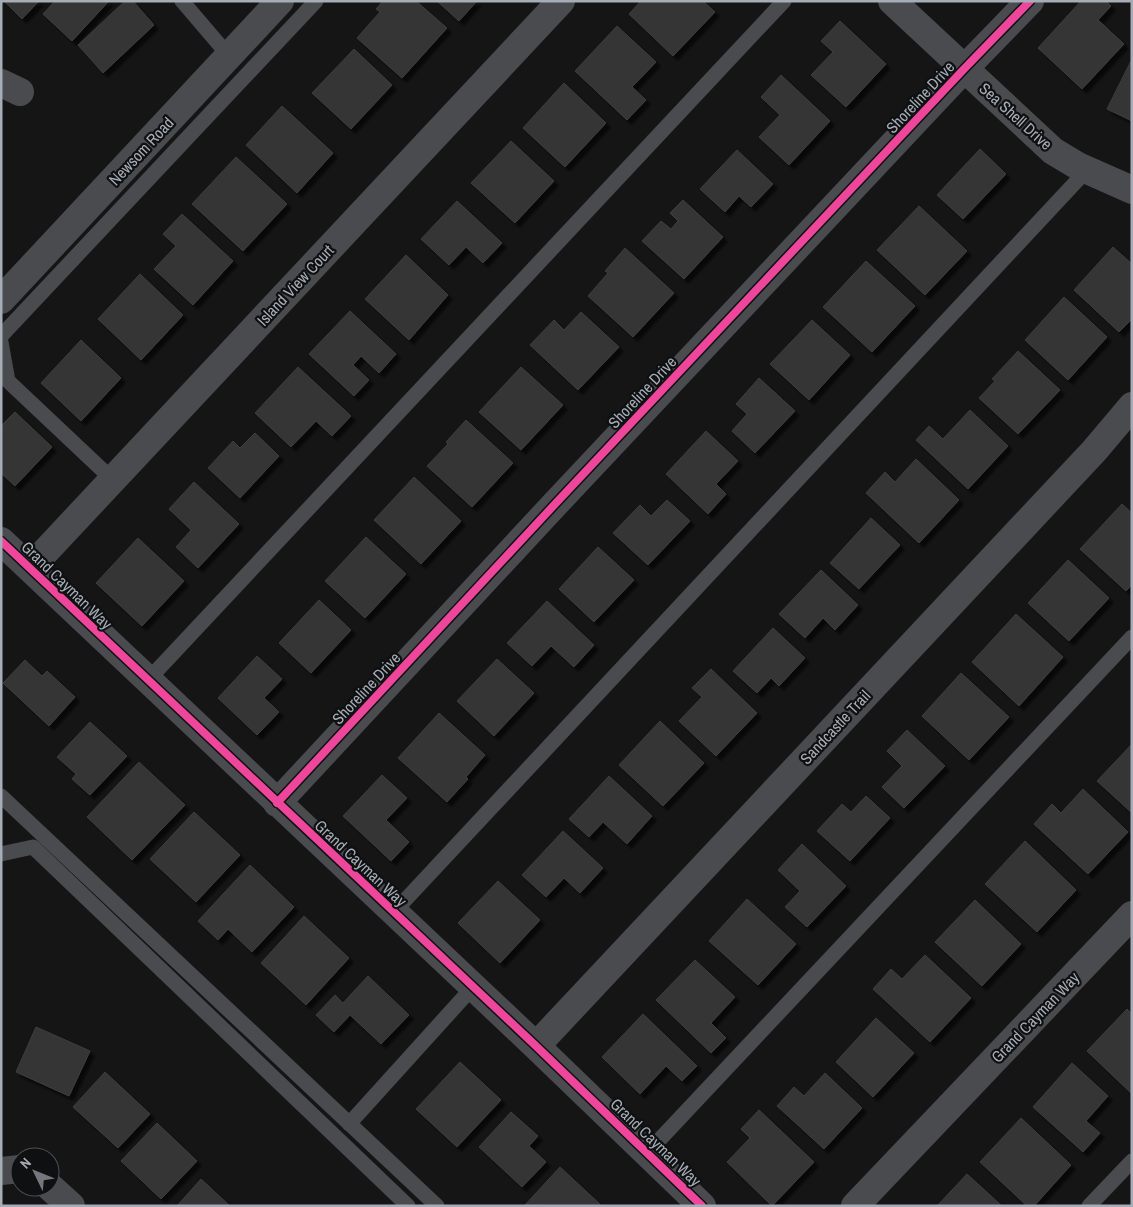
<svg xmlns="http://www.w3.org/2000/svg" width="1133" height="1207" font-family="'Archivo Narrow',sans-serif">
	<style>
		.building { fill: #343436; stroke: #3d3f41; filter: url(#shadow) }
		.lines { fill: none; stroke-linecap: round; stroke-linejoin: round }
		.service { stroke: #494b4e; stroke-width: 15 }
		.minor { stroke: #494b4e; stroke-width: 28 }
		.tertiary { stroke: #494b4e; stroke-width: 28 }
		.cycleway-casing { stroke: #0f1011; stroke-width: 11 }
		.cycleway { stroke: #ed469a; stroke-width: 8 }
		.labels { text-anchor: middle; stroke-width: 4.5; stroke-linejoin: round; paint-order: stroke }
		.street-label { font-size: 16px; fill: #a6adb7; stroke: #0f1011 }
	</style>
	<defs>
		<filter id="shadow"><feDropShadow dx="4.5" dy="4.5" stdDeviation="1" flood-color="#0009"/></filter>
	</defs>
	<rect width="100%" height="100%" fill="#151515"/>
	<path class="building" d="M4,1H39L22,19Z
		M55,1H109L72,41L43,14Z
		M125,1H133L154,25L103,73L78,45Z
		M383,1H416L447,28L402,78L357,38L380,12L376,9Z
		M437,1H477L459,21Z
		M641,1H703L715,12L673,56L629,14Z
		M1081,1H1106L1111,6L1098,20L1124,44L1082,89L1038,48Z
		M840,21L886,64L846,107L811,75L833,52L821,41Z
		M617,26L656,62L632,87L646,100L627,120L575,71Z
		M354,49L392,85L351,129L312,93Z
		M1132,59V121L1107,109Z
		M781,75L830,121L789,165L759,137L780,115L761,97Z
		M564,83L606,123L565,167L523,128Z
		M282,106L333,153L297,193L246,145Z
		M511,141L554,181L515,223L471,183Z
		M980,149L1006,174L963,219L937,195Z
		M737,150L773,184L751,207L739,196L725,212L700,189Z
		M236,157L287,204L243,251L192,204Z
		M683,200L723,237L684,279L642,241L661,221L671,229L678,221L670,213Z
		M457,201L502,243L483,263L466,247L449,265L421,239Z
		M919,206L967,251L925,295L877,250Z
		M182,214L233,261L193,305L154,269L176,246L163,234Z
		M1113,247L1132,264V319L1119,332L1074,290Z
		M625,248L674,293L633,337L588,296L608,273L605,271Z
		M406,255L448,295L409,340L365,299Z
		M866,261L915,306L872,352L823,307Z
		M140,274L183,315L141,360L98,319Z
		M1064,297L1107,337L1068,380L1025,340Z
		M350,311L396,354L379,373L361,356L353,365L369,380L354,396L309,354Z
		M581,312L619,347L578,390L530,345L554,320L564,330Z
		M812,320L850,355L809,400L770,364Z
		M81,340L121,378L81,421L41,383Z
		M1018,351L1060,390L1018,434L979,398L995,381L992,379Z
		M298,367L351,416L332,436L316,421L291,447L255,413Z
		M521,367L563,405L521,450L479,412Z
		M759,378L795,411L755,453L732,431L747,414L736,404Z
		M970,410L1008,446L968,489L916,440L929,426L943,439Z
		M15,412L52,447L15,486L1,473V426Z
		M466,420L513,463L472,507L427,466L448,444L446,442Z
		M706,431L738,461L716,484L726,494L708,514L666,474Z
		M255,433L279,456L240,498L208,468L233,441L240,448Z
		M916,459L959,500L919,543L866,493L885,472L895,482Z
		M414,477L461,521L421,564L374,520Z
		M194,482L239,524L198,568L176,547L191,530L169,509Z
		M667,500L690,521L648,565L613,533L640,505L651,516Z
		M1122,504L1132,513V585L1126,591L1080,549Z
		M871,518L900,545L859,589L830,563Z
		M366,537L406,574L365,618L325,581Z
		M138,538L184,581L142,626L96,583Z
		M598,547L634,580L594,622L559,589Z
		M1068,560L1109,598L1069,641L1028,603Z
		M821,570L858,605L835,630L823,618L805,638L779,614Z
		M319,600L351,630L311,673L279,643Z
		M547,601L594,645L574,667L551,646L532,666L507,643Z
		M1016,614L1063,657L1019,706L972,662Z
		M773,628L805,658L779,686L771,678L757,693L733,671Z
		M257,656L282,679L264,698L279,712L257,735L218,698Z
		M497,659L534,693L494,736L457,701Z
		M25,660L42,676L47,671L75,697L49,726L3,683Z
		M711,669L757,713L716,756L679,721L702,697L692,688Z
		M961,673L1009,717L969,760L922,716Z
		M439,713L485,755L466,777L468,779L447,802L398,758Z
		M660,721L704,763L663,806L619,765Z
		M90,722L127,756L90,795L72,779L76,774L57,757Z
		M907,730L945,766L904,808L882,787L902,766L887,751Z
		M1132,744V813L1097,781Z
		M139,762L185,805L132,860L87,817Z
		M382,775L407,798L386,820L409,842L391,861L343,816Z
		M609,776L652,816L627,844L603,822L589,837L569,819Z
		M1083,789L1128,832L1088,874L1034,824L1052,804L1061,813Z
		M866,796L890,818L850,861L817,831L842,804L851,812Z
		M194,812L240,855L196,902L150,859Z
		M563,831L603,868L580,893L564,878L546,897L522,875Z
		M1025,841L1076,890L1037,932L985,884Z
		M802,844L846,886L807,927L785,907L800,891L778,870Z
		M250,865L294,907L252,952L228,929L218,940L198,921Z
		M498,881L540,920L500,963L458,923Z
		M747,899L796,944L758,985L709,941Z
		M975,900L1021,944L982,986L935,942Z
		M304,916L349,958L306,1005L261,963Z
		M925,955L971,998L930,1042L873,989L891,969L902,979Z
		M695,960L735,997L711,1023L726,1038L711,1053L656,1000Z
		M368,976L409,1015L381,1044L350,1015L334,1032L316,1015L335,995L343,1003Z
		M1127,1009L1132,1014V1094L1087,1051Z
		M643,1014L697,1066L682,1081L666,1066L640,1094L602,1057Z
		M876,1018L914,1053L873,1097L836,1062Z
		M36,1027L90,1051L69,1096L16,1072Z
		M460,1062L501,1100L457,1147L416,1109Z
		M1072,1063L1108,1096L1086,1121L1100,1133L1083,1152L1033,1107Z
		M105,1072L150,1114L118,1148L73,1107Z
		M825,1073L862,1108L824,1149L777,1106L794,1087L804,1096Z
		M759,1110L814,1162L772,1206L727,1162L750,1138L741,1129Z
		M511,1112L538,1136L529,1146L546,1162L522,1187L479,1147Z
		M1021,1118L1071,1165L1034,1206H1027L980,1162Z
		M157,1123L197,1161L161,1199L121,1161Z
		M560,1167L602,1206L525,1205Z
		M967,1174L1002,1206H937Z
		M201,1179L230,1206H177Z"/>
	<g class="lines">
		<path class="service" d="M182,1L229,56
			M1,336L316,1
			M1,342L8,381L113,480
			M148,680L784,1
			M1,796L437,1206
			M1,854L33,847L408,1206
			M394,912L1087,170
			M349,1124L473,987
			M647,1153L1132,637
			M1089,1206L1132,1161"/>
		<path class="minor" d="M892,1L1053,151L1078,166L1132,190
			M1,83L20,92
			M1,541L536,1046L702,1206
			M30,568L561,1
			M277,803L556,503L964,69L1030,1
			M536,1046L1094,451L1132,406
			M1,1171L20,1169
			M50,1187L71,1206
			M855,1206L1132,915"/>
		<path class="tertiary" d="M1,300L280,1"/>
		<defs>
			<path id="cycleway" d="M1,541L536,1046L702,1206
				M277,803L556,503L964,69L1030,1"/>
		</defs>
		<use href="#cycleway" class="cycleway-casing"/>
		<use href="#cycleway" class="cycleway"/>
	</g>
	<g class="labels">
		<g class="street-label">
			<text transform="translate(920 97) rotate(-47)" y="6">Shoreline Drive</text>
			<text transform="translate(1016 116) rotate(42)" y="6">Sea Shell Drive</text>
			<text transform="translate(141 151) rotate(-47)" y="6">Newsom Road</text>
			<text transform="translate(295 285) rotate(-47)" y="6">Island View Court</text>
			<text transform="translate(642 392) rotate(-47)" y="6">Shoreline Drive</text>
			<text transform="translate(67 585) rotate(44)" y="6">Grand Cayman Way</text>
			<text transform="translate(366 688) rotate(-47)" y="6">Shoreline Drive</text>
			<text transform="translate(835 727) rotate(-47)" y="6">Sandcastle Trail</text>
			<text transform="translate(361 863) rotate(43)" y="6">Grand Cayman Way</text>
			<text transform="translate(1035 1017) rotate(-46)" y="6">Grand Cayman Way</text>
			<text transform="translate(656 1142) rotate(44)" y="6">Grand Cayman Way</text>
		</g>
	</g>
	<rect width="1133" height="1207" fill="none" stroke="#a6adb7" stroke-width="5"/>
	<g transform="translate(35 1172) rotate(313)"><circle r="24" fill="#0f1011" stroke="#4b4f53"/>
	<path d="M0-4L9 19L0 12L-9 19Z" fill="#73787e"/>
	<text y="-8" font-size="14" font-weight="bold" text-anchor="middle" fill="#a6adb7">N</text>
	</g>
</svg>
